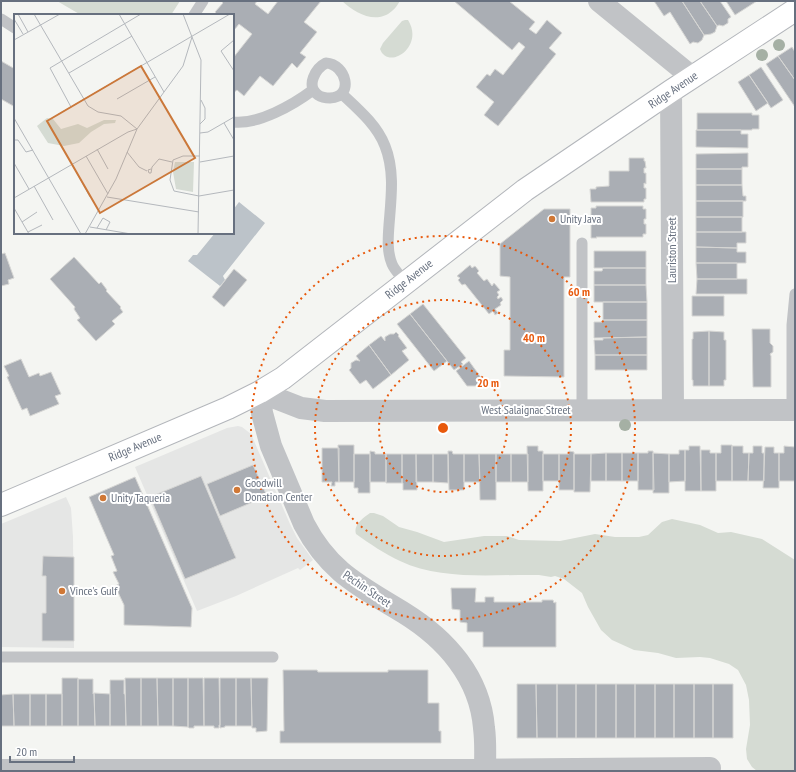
<svg xmlns="http://www.w3.org/2000/svg" width="796" height="772" font-family="'PT Sans Narrow',sans-serif">
	<style>
		.built { fill: #e5e6e5 }
		.green { fill: #d5dbd3 }
		.water { fill: #bcc3c9 }
		.building { fill: #aaaeb4; stroke: #d6d6d4 }
		.lines { fill: none; stroke-linecap: round; stroke-linejoin: round }
		.secondary-casing { stroke: #b3b6bb; stroke-width: 24 }
		.lane { stroke: #c1c3c6; stroke-width: 11 }
		.street { stroke: #c1c3c6; stroke-width: 22 }
		.secondary { stroke: #fff; stroke-width: 22 }
		.tree { fill: #a5b0a4 }
		.ring { fill: none; stroke: #e8590c; stroke-width: 2; stroke-dasharray: 2 4 }
		.poi-dot { fill: #d07836; stroke: #fff; stroke-width: 1.5 }
		.labels { text-anchor: middle; stroke-width: 4; stroke-linejoin: round; paint-order: stroke }
		.street-label { font-size: 12px; fill: #67707f; stroke: #fff }
		.poi-label { font-size: 12px; fill: #67707f; stroke: #fff; text-anchor: start }
		.inset-road { fill: none; stroke: #b4b8bd; stroke-width: 1 }
		.view { fill: #cb783a; fill-opacity: 0.15; stroke: #cb783a; stroke-width: 2 }
		.inset-edge { fill: none; stroke: #67707f; stroke-width: 2 }
		.centre { fill: #e8590c; stroke: #fff; stroke-width: 2 }
		.ring-label { font-size: 12px; text-anchor: middle; font-weight: bold; fill: #e8590c; stroke: #fff; stroke-width: 4; stroke-linejoin: round; paint-order: stroke }
	</style>
	<rect width="100%" height="100%" fill="#f4f5f2"/>
	<path class="built" d="M238,426L242,427L251,434L290,524L297,538L313,560L300,570L298,568L236,596L197,611L135,467L227,428Z
		M66,497L71,508L73,537L74,648L1,647V524Z"/>
	<path class="green" d="M57,1H180L171,15H81Z
		M342,1H400C398,4 395,9 392,11C376,25 355,13 342,1Z
		M405,20H408C425,47 388,71 380,49L383,43L402,21Z
		M370,513H374L383,516L399,527L417,532L444,542L484,536H507L519,540L560,541L595,534L615,537H639L648,535L662,522L672,519L700,525L718,533L731,532L762,539L795,560V771H757L752,767L747,759L746,749L750,725L749,700L746,685L738,670L729,664L710,658L700,657L676,658L658,653L634,650L612,640L601,630L588,607L582,593L564,579L555,576L551,577L539,575C494,574 442,581 400,561C385,554 370,544 356,534C353,525 363,518 370,513Z"/>
	<path class="water" d="M239,202L265,223L223,276L225,280L220,286L188,261L193,255H197L215,233H233V210Z"/>
	<path class="building" d="M221,1H257L255,4L268,14L278,1H321L304,22L317,32L300,53L306,57L297,68L292,63L273,86L260,76L244,96L237,90L233,93V58L252,34L239,24L235,29L233,27V15H218L215,12L223,3Z
		M454,1H509L535,22L529,29L536,34L547,20L562,33L549,48L556,54L498,126L484,115L494,102L476,87L487,74L490,76L495,69L503,75L525,47L519,42L512,50Z
		M654,1H682L704,35L702,40L698,43L693,42L690,44L670,12L664,16Z
		M682,1H700L717,26L715,32L711,34L704,35Z
		M700,1H720L731,17L728,19V23L723,26L719,25L717,26Z
		M726,1H757L735,15Z
		M792,47L795,52V80L778,56Z
		M778,56L795,80V107L766,64Z
		M1,61L15,69V107L1,99Z
		M761,67L783,100L771,108L749,75Z
		M749,75L768,103L756,111L738,82Z
		M697,113H752V115H759V129H752V130H697Z
		M696,130H741V134H748V148L696,147Z
		M748,153V167H742V169H696V154Z
		M629,158H644V161H645L646,168H644V173H646V184L644,183V188H646V199H644V202H591L590,189H596V187L609,186V171H629Z
		M696,169H742V185H696Z
		M696,185H742L743,196H746V201H696Z
		M696,201H743V217H696Z
		M596,206H643V209H646V219H644V224H646V234H643V237H596L597,238H591V208H596Z
		M544,209H570V277H564V377L504,376V350H510V277L500,276V244Z
		M696,217H742V232H696Z
		M696,232H746V243H737V248L696,247Z
		M696,247L737,248V252H746V263H696Z
		M594,251H646V268H594Z
		M5,253L14,278L8,280L9,284L1,286V254Z
		M74,257L99,284L101,282L107,290L106,291L121,307L120,308L123,312L112,321L115,324L96,341L77,320L80,318L74,309L75,307L50,279Z
		M696,263H737V279H697Z
		M470,265L472,268L475,266L479,271L477,273L484,281L487,279L492,286L494,283L500,290L497,292L499,295L497,297L498,299L501,297L503,300L500,303L501,305L495,309L498,313L495,315L493,311L489,314L465,284L462,285L458,280L460,278L457,276Z
		M603,268H646V285H594V271H602Z
		M234,269L247,280L224,307L212,297Z
		M697,279H747V294H696Z
		M594,285H646L647,302H594Z
		M692,296H724V316H692Z
		M603,302H647V320H603Z
		M423,304L466,358L461,362L463,364L454,370L410,314Z
		M410,314L447,361L434,371L397,324Z
		M603,320H647V337L594,338V322H603Z
		M752,329H770V343L773,346V352L770,354L771,356V387H753Z
		M709,331V386H693V380H692V339H693V332Z
		M709,331L724,332V340H726V380H724V386H709Z
		M396,332L399,335L398,336L407,348L402,351L409,360L391,375L369,345L381,336L385,341V337L390,334H394Z
		M647,337V355H595L594,340H603V338Z
		M369,345L391,375L373,389L366,380L360,384L349,370L351,368V363L356,360L360,361L356,356Z
		M595,355H647V370H595Z
		M21,359L29,377L39,373L40,376L51,372L61,394L55,396L59,404L30,416L27,408L22,410L7,377L9,376L4,366Z
		M469,361L487,386H467L456,371Z
		M338,445H354V482H339Z
		M721,445H732V481H716V453H721Z
		M527,446H538V451H543V491H528Z
		M689,446H700L701,491H685V450H689Z
		M732,446H743V453H749L748,481H732Z
		M753,446H762V453H764V481H748L749,453H753Z
		M784,446L795,447V481H779V453H784Z
		M765,447H774V453H779V488H763Z
		M322,448H339V482H335V486H331L332,482H322Z
		M679,450H685V481L669,482V454H679Z
		M701,450H710V453H716V491H701Z
		M370,451L375,452V454H386V482H370Z
		M448,451H452L453,454H464V490H449Z
		M569,451L574,452V490H559V454H569Z
		M648,451H653L654,490H638V453H648Z
		M606,453H622V481H606Z
		M606,453V481H591V454Z
		M622,453H638V481H622Z
		M653,453L669,454V493H653Z
		M354,454H370V493H358V488H354Z
		M386,454H402V483H386Z
		M402,454H416L417,490H403V483H402Z
		M416,454H433V482H416Z
		M433,454H448V483L433,482Z
		M464,454H479L480,482H464Z
		M479,454H496V500H480Z
		M496,454H511V482H496Z
		M511,454H528V482H511Z
		M543,454H559V481H543Z
		M574,454H591L590,492H574Z
		M253,465L267,496L220,516L207,484Z
		M201,476L236,558L185,579L150,497Z
		M135,477L192,608L191,627L124,625V605L115,586L119,584L113,572L117,571L111,556L114,555L89,497Z
		M43,556L74,557V641H42V613H46V576H42Z
		M451,588H476L475,602H485V597H494V602H542V600H553L554,603L556,602V647H483V632H467V623L460,622V610L452,609Z
		M283,670H317L318,672H388V670H428V703H439V731H441V743H280V731H284Z
		M62,678H78V726H62Z
		M125,678H141V726H126Z
		M141,678H157L158,726H141Z
		M157,678H173V726H158Z
		M173,678H188V727L173,726Z
		M188,678H203L204,726H194V728H189L188,727Z
		M204,678H219L220,725H219V728H214V726H204Z
		M220,678H236V726H225V727L220,728Z
		M236,678H251L252,726H236Z
		M251,678H268L267,731L256,732V728H252Z
		M78,679H93V694L94,693L95,726H78Z
		M110,680H124V694H125L126,726H110Z
		M517,684H536L537,738H517Z
		M536,684H557V738H537Z
		M557,684H576V738H557Z
		M576,684H596V738H576Z
		M596,684H616V738H596Z
		M616,684H635V738H616Z
		M635,684H655V738H635Z
		M655,684H674V738H655Z
		M674,684H694V738H674Z
		M694,684H713V738H694Z
		M713,684H733V738H713Z
		M94,693L110,694V726H95Z
		M13,694H30V726H14Z
		M13,694L14,726H1V695Z
		M30,694H46V726H30Z
		M46,694H62V726H46Z"/>
	<g class="lines">
		<defs>
			<path id="secondary" d="M1,505L228,408L260,392L283,378L525,190L671,91L795,10"/>
		</defs>
		<use href="#secondary" class="secondary-casing"/>
		<path class="lane" d="M194,15L203,1
			M1,19L15,28
			M326,63C346,64 355,97 330,98C326,98 321,97 318,95C305,86 316,68 326,63Z
			M342,94C358,109 377,125 385,146C395,171 391,199 389,225C388,238 387,252 392,264C395,271 401,276 405,282
			M233,122C258,125 293,105 313,90
			M582,410V243
			M792,410V325L795,294
			M1,657H273"/>
		<path class="street" d="M599,1L692,77
			M671,91L673,410
			M1,770H444L710,768
			M485,771C485,757 486,743 484,728C480,677 446,639 404,613C360,586 329,572 304,524L271,446L262,413L260,392L301,408L325,411L795,410"/>
		<use href="#secondary" class="secondary"/>
	</g>
	<g class="tree">
		<circle cx="779" cy="45" r="6"/>
		<circle cx="762" cy="55" r="6"/>
		<circle cx="625" cy="425" r="6"/>
	</g>
	<g class="ring">
		<circle cx="443" cy="428" r="64"/>
		<circle cx="443" cy="428" r="128"/>
		<circle cx="443" cy="428" r="192"/>
	</g>
	<g class="poi-dot">
		<circle cx="552" cy="219" r="4"/>
		<circle cx="237" cy="490" r="4"/>
		<circle cx="103" cy="498" r="4"/>
		<circle cx="62" cy="591" r="4"/>
	</g>
	<g class="labels">
		<g class="street-label">
			<text transform="translate(673 90) rotate(-34)" y="4">Ridge Avenue</text>
			<text transform="translate(672 250) rotate(-90)" y="4">Lauriston Street</text>
			<text transform="translate(409 279) rotate(-38)" y="4">Ridge Avenue</text>
			<text x="526" y="414">West Salaignac Street</text>
			<text transform="translate(135 447) rotate(-23)" y="4">Ridge Avenue</text>
			<text transform="translate(367 589) rotate(34)" y="4">Pechin Street</text>
		</g>
		<g class="poi-label">
			<text x="560" y="223">Unity Java</text>
			<text x="245" y="487">Goodwill<tspan x="245" dy="14">Donation Center</tspan></text>
			<text x="111" y="502">Unity Taqueria</text>
			<text x="70" y="595">Vince's Gulf</text>
		</g>
	</g>
	<g transform="translate(14 14)">
		<rect width="220" height="220" fill="#f4f5f2"/>
		<path d="M33,104L39,105L47,115L64,110L73,114L90,106H102L101,109L90,110L77,118L65,129L50,132L34,129L23,112ZM161,148H180L179,178L162,175L159,158Z" fill="#d5dbd3"/>
		<path class="inset-road" d="M4,0L14,18M105,0L150,78M0,5L9,20M178,23L187,46L184,220M0,26L46,0M220,26L207,37L220,57M55,59L118,22M103,85L141,63M57,93L36,54L127,0M43,101L216,0M0,104L67,220M210,109L220,126M186,110L191,105V94L187,86M186,119L194,118L220,103M0,126H4L12,138L19,136M83,135L94,155M113,138L125,153L133,157M72,142L94,180M186,142H169L159,146L156,166L160,177L185,182L220,176M186,148L220,142M0,149L15,175M58,150L76,183M137,155L134,156L135,159H137L138,153L145,145L158,148M20,172L39,206M93,183L185,198M0,184L114,118L123,115L107,102L84,98L74,92L20,0M0,194L15,220M8,208L23,198M76,213L117,220M83,214L89,204L96,208L92,216M14,218L28,211M71,220L102,165L123,115L169,52L178,23L169,0"/>
		<path class="view" d="M127,52L181,144L86,199L33,107Z"/>
		<rect width="220" height="220" class="inset-edge"/>
	</g>
	<circle cx="443" cy="428" r="6" class="centre"/>
	<g class="ring-label">
		<text x="579" y="296">60 m</text>
		<text x="534" y="342">40 m</text>
		<text x="488" y="387">20 m</text>
	</g>
	<rect width="796" height="772" fill="none" stroke="#67707f" stroke-width="4"/>
	<path d="M10 756v6h64v-6" fill="none" stroke="#67707f" stroke-width="2"/>
	<text x="16" y="756" font-size="12" fill="#67707f" stroke="#ffffff" stroke-width="3" paint-order="stroke">20 m</text>
</svg>
